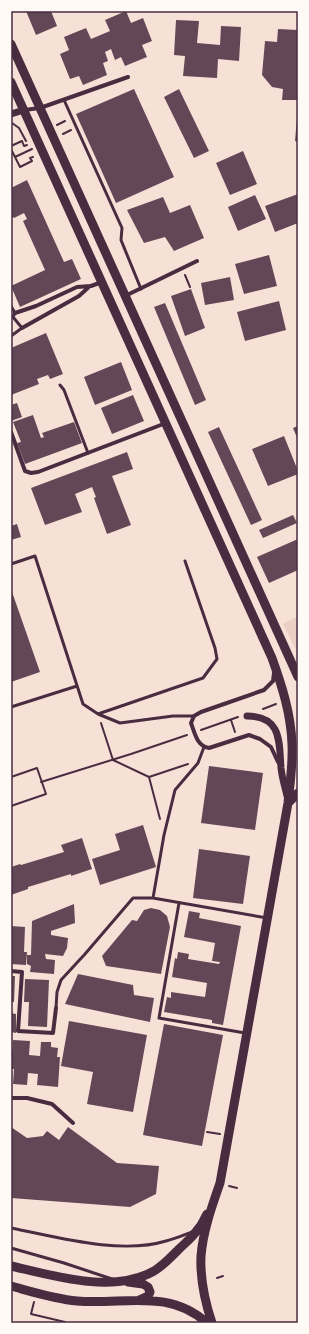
<svg xmlns="http://www.w3.org/2000/svg" width="309" height="1334" font-family="'Archivo Narrow',sans-serif">
	<style>
		.green { fill: #ebcfc5 }
		.building { fill: #644757 }
		.lines { fill: none; stroke-linecap: round; stroke-linejoin: round }
		.path { stroke: #4a2c40; stroke-width: 2 }
		.service { stroke: #4a2c40; stroke-width: 3 }
		.minor { stroke: #4a2c40; stroke-width: 4 }
		.tertiary { stroke: #4a2c40; stroke-width: 7 }
		.primary { stroke: #4a2c40; stroke-width: 9 }
		.neatline { fill: none; stroke: #4a2c40; stroke-width: 1.5 }
	</style>
	<rect width="100%" height="100%" fill="#f7e1d7"/>
	<path class="green" d="M298,616V654L283,624Z"/>
	<path class="building" d="M26,11H51L57,26L36,35Z
		M126,11L131,23L143,18L152,41L142,45L147,57L125,66L121,57L115,60L111,49L105,52L108,61L103,63L107,75L83,85L79,76L70,79L60,54L69,50L64,37L86,28L91,39L110,31L105,20Z
		M176,20L199,21L197,43L220,45L221,26L241,27L239,61L218,59L217,78L183,76L185,56L174,55Z
		M278,29L298,30V100H282L283,89L272,87L262,75L265,41L277,42Z
		M134,89L174,177L116,203L76,114Z
		M179,89L209,151L194,158L164,97Z
		M297,118L298,119V142L295,141Z
		M243,151L257,184L230,195L216,163Z
		M27,180L64,262L72,259L81,279L20,307L11,286L45,270L23,221L27,219L24,213L14,218L13,217L11,218V188Z
		M298,194V223L275,232L265,206Z
		M255,195L266,219L238,231L228,207Z
		M163,197L170,213L190,205L204,238L174,251L165,237L144,243L127,210Z
		M269,255L277,286L244,294L235,264Z
		M230,277L234,300L205,305L201,283Z
		M191,289L205,328L185,336L171,296Z
		M279,301L286,330L245,341L237,312Z
		M165,303L206,400L195,405L154,307Z
		M46,333L63,374L50,379L48,375L37,379L39,384L11,395V348Z
		M121,362L132,390L95,405L84,377Z
		M133,395L144,421L112,434L101,408Z
		M17,403L22,417L11,421V405Z
		M33,415L41,438L44,437L42,433L74,422L82,443L25,464L17,443L21,442L13,422Z
		M298,426V440L293,428Z
		M219,427L262,520L251,525L208,432Z
		M284,436L298,471V474L268,486L252,449Z
		M127,452L133,469L112,476L131,525L107,534L94,498L96,497L92,487L75,494L82,512L45,525L31,488Z
		M293,515L297,523L263,538L259,530Z
		M17,524L21,537L11,540V526Z
		M298,539V570L269,583L257,557Z
		M11,589L40,672L11,682Z
		M209,766L263,773L255,830L201,823Z
		M143,825L156,867L100,885L92,859L120,850L115,834Z
		M82,838L92,869L71,876V874L28,887V889L11,895V867L20,864L21,865L64,852L61,845Z
		M199,849L250,856L243,904L193,898Z
		M74,904L75,923L51,931V935L68,938L67,948L63,956L45,954L46,959L55,960L54,974L30,972L31,966L27,964V955H31L32,921Z
		M151,908L160,910L167,916L170,927L161,974L106,966L102,956L132,920L137,921L144,910Z
		M189,911L200,913L199,918L241,926L223,1025L212,1023V1020L164,1012L167,997L171,998V992L205,997L207,983L172,977L175,958L177,959L178,952L189,954L188,959L219,964L220,962L212,961L215,943L184,937Z
		M11,926L25,927L24,952H27L26,965L11,964Z
		M78,974L133,985L134,995L154,998L150,1022L65,1004Z
		M11,976H15L14,1002H11Z
		M25,979L49,980L47,1027L28,1026L29,1002H24Z
		M11,1013L16,1014V1033L11,1032Z
		M69,1021L147,1035L133,1112L87,1104L93,1072L61,1066Z
		M164,1024L223,1035L202,1146L143,1135Z
		M13,1040L30,1041L29,1055L40,1056L41,1042H51V1047L58,1048L57,1057H60L58,1087L37,1085L38,1074L28,1073L27,1085L13,1084L14,1069H11V1053H12Z
		M11,1127L27,1138L43,1136L47,1131L59,1140L68,1127L117,1163L159,1166L156,1194L130,1207L11,1198Z"/>
	<g class="lines">
		<path class="path" d="M12,123L19,128L26,141
			M57,125L65,121
			M63,134L71,130
			M11,146L22,141L24,146L27,145
			M11,149L20,167L32,161L30,158L33,157
			M15,157L32,149
			M185,275L190,287
			M263,709L276,704
			M231,720L235,732
			M101,723L113,760L149,777L188,764
			M201,730L238,717
			M11,777L37,768L46,794L11,806
			M149,777L160,819
			M41,782L131,754L187,735
			M207,1132L220,1134
			M229,1186L237,1188
			M217,1278L223,1276
			M34,1302L31,1314L65,1322V1323"/>
		<path class="service" d="M64,100L122,228L121,240L141,289
			M11,306L15,313L13,317L11,318
			M11,336L22,328L13,317
			M60,385L64,390L88,453
			M11,564L35,556L83,704L98,714L120,723L173,716H194
			M11,707L77,686
			M98,714L203,678L217,659L215,648L185,561
			M153,898L267,918
			M179,903L159,1018L245,1033
			M56,1008L57,992L61,980L85,954L133,898H153L164,835L175,790L198,763L204,747
			M11,1228C57,1237 120,1255 166,1241C175,1239 184,1235 192,1232
			M11,1248L64,1263L112,1279"/>
		<path class="minor" d="M24,110L40,108L128,77
			M125,296L197,261
			M15,313L36,306L77,287L91,286L102,282
			M22,328L79,296L90,286
			M11,432L25,471L31,473L38,472L166,423
			M274,673L273,681L264,690L201,712L194,716L191,723C195,734 197,746 209,748L249,735L260,739L271,747L278,762
			M11,971L22,972L18,1031L53,1033L56,1008
			M11,1098H27L52,1104L73,1123"/>
		<path class="tertiary" d="M11,114L24,110
			M247,716C282,716 279,742 281,768C282,778 285,787 287,796"/>
		<path class="primary" d="M11,44L298,677
			M11,82L272,658C282,686 291,714 292,744C293,764 290,783 288,803L220,1183C212,1206 203,1231 201,1256C200,1278 205,1302 212,1323
			M288,803L298,793
			M11,1266C54,1276 113,1294 154,1271C164,1265 171,1257 179,1249C185,1243 193,1237 198,1229C202,1225 204,1219 207,1214
			M128,1282L143,1284L148,1287L150,1292L148,1296L139,1300
			M11,1286C33,1292 55,1299 77,1301C123,1305 169,1288 207,1323"/>
	</g>
	<rect width="309" height="1334" fill="none" stroke="#fffaf5" stroke-width="24"/>
	<rect x="12" y="12" width="285" height="1310" class="neatline"/>
</svg>
